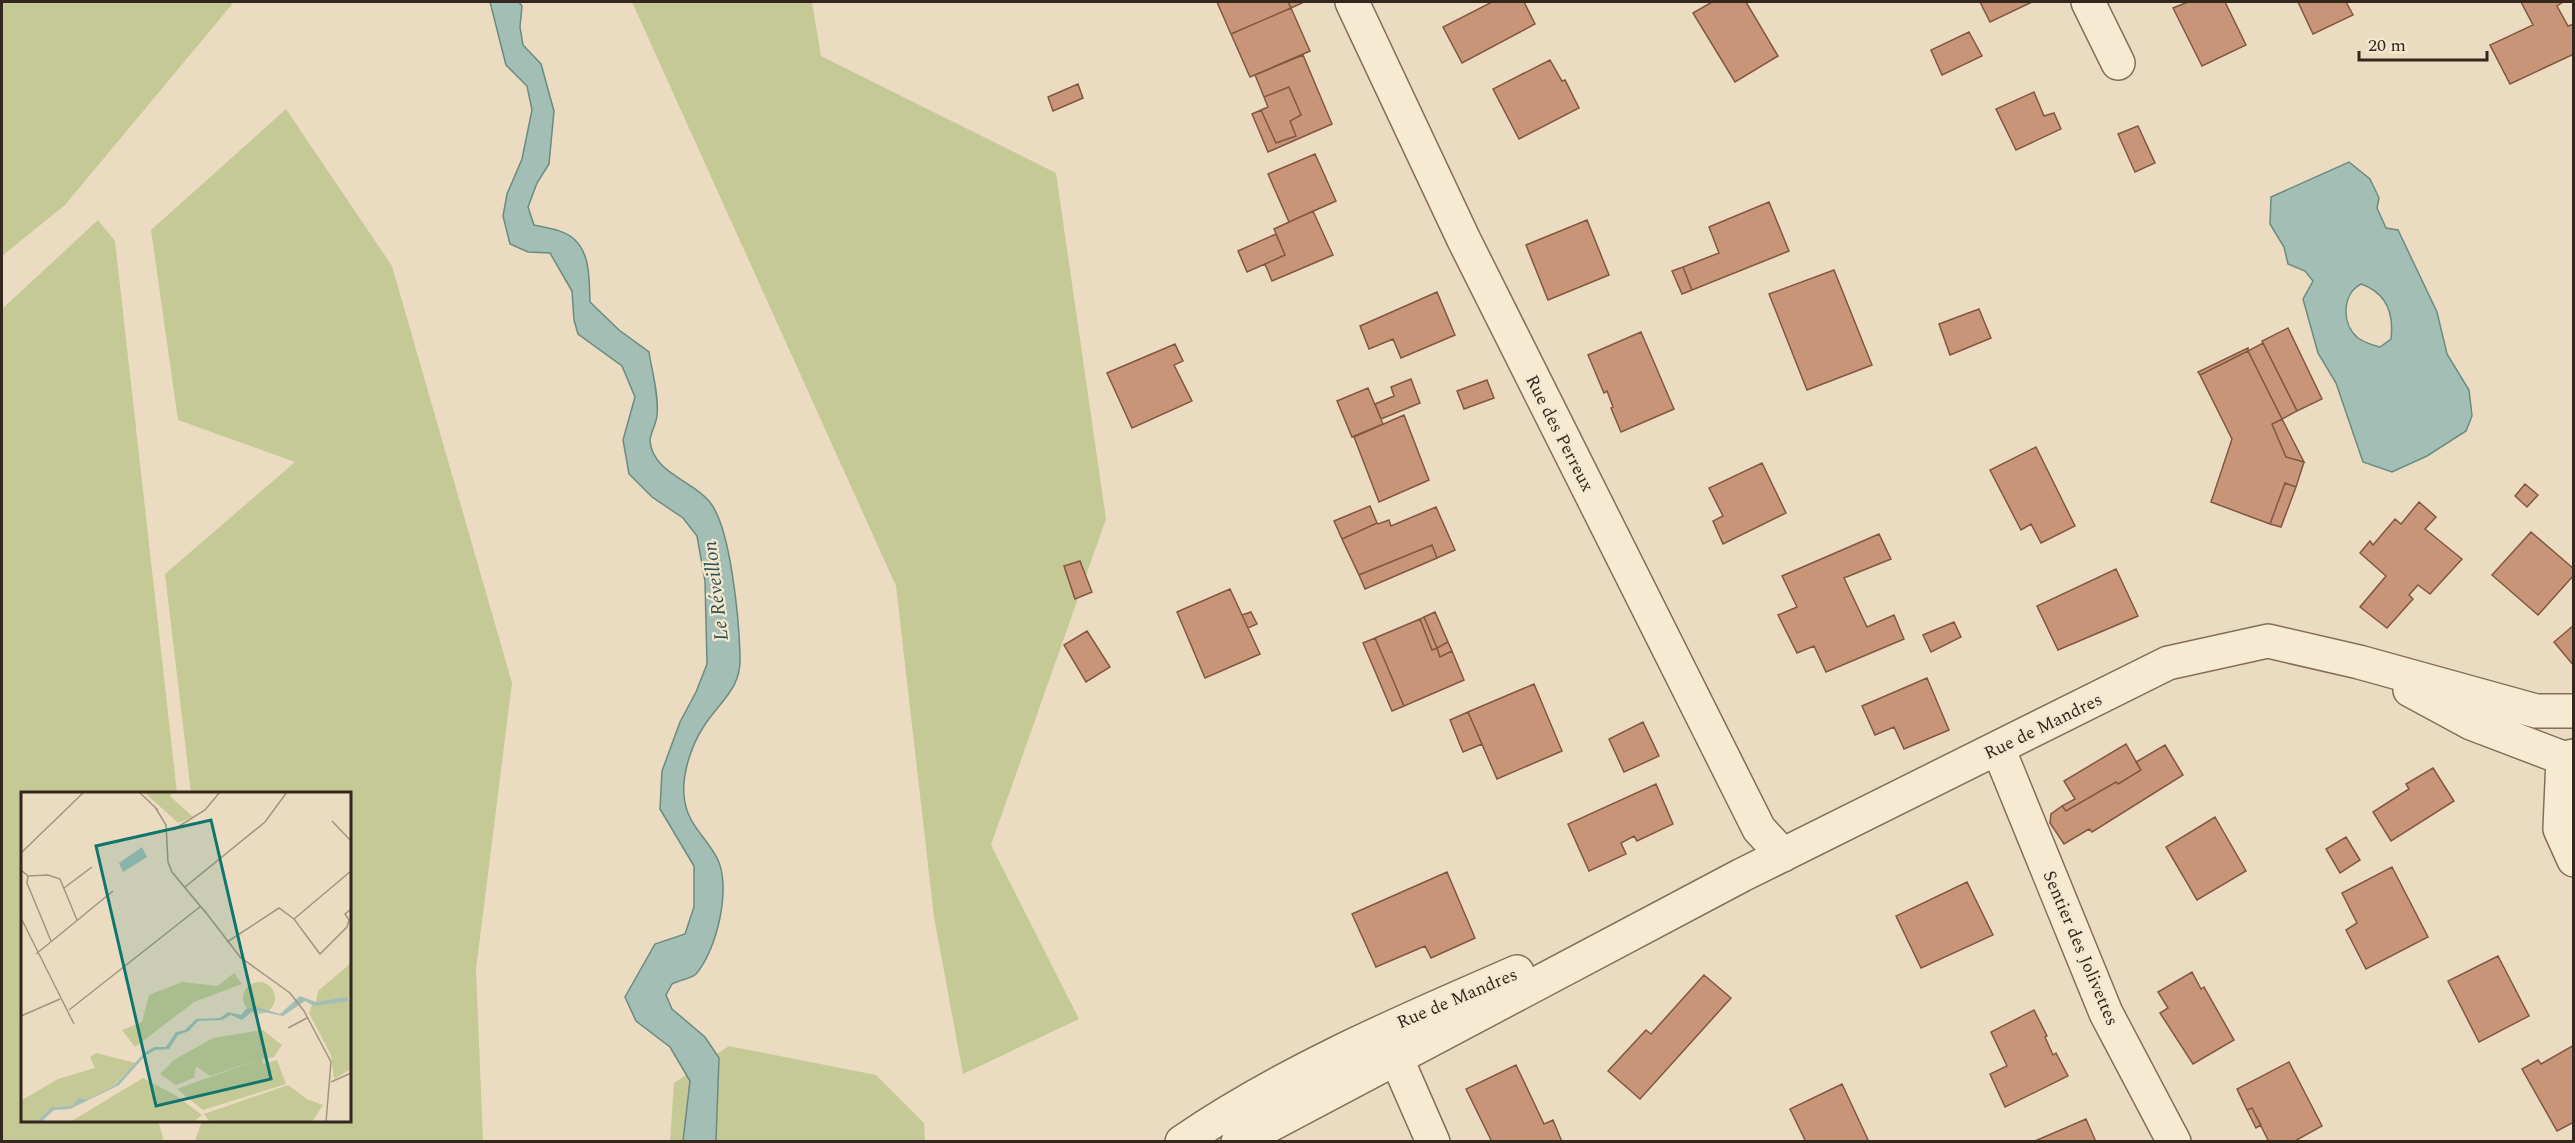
<svg xmlns="http://www.w3.org/2000/svg" width="2575" height="1143" font-family="Spectral,serif">
	<style>
		.green { fill: #c5c995 }
		.water { fill: #a3beb4; stroke: #6b8b81; stroke-width: 1.5; fill-rule: evenodd }
		.building { fill: #c89578; stroke: #825740; stroke-width: 1.5 }
		.lines { fill: none; stroke-linecap: round; stroke-linejoin: round }
		.minor-casing { stroke: #846e59; stroke-width: 36 }
		.minor { stroke: #f7ead3; stroke-width: 33 }
		.labels { text-anchor: middle; stroke-width: 4.5; stroke-linejoin: round; paint-order: stroke }
		.street-label { font-size: 18px; fill: #34271d; stroke: #f3e7d0 }
		.water-label { font-size: 20px; font-style: italic; fill: #2d534f; stroke: #f3e7d0 }
		.inset-road { fill: none; stroke: #a2947f; stroke-width: 1.5 }
		.view { fill: #0f766e; fill-opacity: 0.15; stroke: #0f766e; stroke-width: 3 }
		.inset-edge { fill: none; stroke: #34271d; stroke-width: 3 }
	</style>
	<rect width="100%" height="100%" fill="#ebdcc1"/>
	<path class="green" d="M2,2H234L65,205L2,256Z
		M632,2H812L821,56L1056,173L1106,519L991,845L1079,1019L963,1074L934,917L896,586Z
		M286,109L392,266L512,683L476,969L483,1141H195L202,1121L350,1120V794L191,793L165,574L295,462L178,420L151,230Z
		M98,220L115,241L177,793L22,794V1120L158,1121L164,1141H2V309Z
		M729,1046L876,1075L924,1123L925,1141L670,1142L674,1083Z"/>
	<path class="water" d="M490,2H519L522,6L520,27L523,45L541,64L554,111L549,164L537,183L528,207L534,225C546,228 565,230 574,239C591,254 589,282 590,302L619,330L649,352C652,372 659,395 657,415C657,423 650,433 650,441C653,473 692,480 709,501C731,526 739,621 740,655C742,689 720,701 704,726C692,744 682,773 684,795C686,824 705,835 717,858C732,886 717,950 696,974C691,979 679,980 672,984L666,995L672,1009L705,1037L719,1058L716,1141H683L690,1081L670,1047L636,1021L625,997L655,944L685,934L694,907V866L660,809L662,771L680,722L696,692L707,664L705,581L697,536L683,518L652,497L629,474L623,440L635,397L622,366L578,334L574,320L572,291L550,253L528,252L510,244L503,216L507,194L522,159L532,110L527,86L506,65Z
		M2349,162L2370,179L2379,198L2377,208L2386,228L2398,230L2437,312L2447,354L2469,390L2472,416L2466,431L2427,456L2392,472L2363,462L2336,383L2318,353L2303,299L2313,281L2305,271L2288,264L2284,247L2270,224L2271,197ZM2361,284C2387,293 2394,314 2391,339L2380,347C2372,345 2365,343 2358,338C2341,324 2342,294 2361,284Z"/>
	<path class="building" d="M1217,2H1288L1291,8L1231,34Z
		M1288,2H1301L1302,3L1291,8Z
		M1492,2H1524L1535,24L1462,63L1443,27Z
		M1712,2H1746L1778,56L1735,82L1693,13Z
		M1980,2H2032L1990,22Z
		M2188,2H2225L2246,45L2202,66L2173,8Z
		M2298,2H2346L2353,15L2313,34Z
		M2521,2H2563L2557,6L2568,26L2574,24V54L2510,84L2490,45L2533,25Z
		M1291,8L1310,51L1250,77L1231,34Z
		M1969,32L1982,56L1942,75L1931,50Z
		M1303,55L1332,124L1268,152L1252,114L1261,110L1276,143L1296,136L1290,121L1301,115L1289,87L1264,97L1255,75Z
		M1550,60L1562,81L1565,80L1579,108L1519,139L1493,89Z
		M1078,84L1083,98L1053,111L1048,97Z
		M1289,87L1301,115L1290,121L1296,136L1276,143L1261,110L1268,107L1264,97Z
		M2034,92L2044,116L2054,113L2061,129L2016,150L1996,109Z
		M2138,126L2155,163L2135,172L2118,134Z
		M1315,154L1336,201L1289,222L1268,174Z
		M1769,202L1789,251L1692,290L1683,267L1719,253L1709,227Z
		M1313,211L1333,255L1272,281L1265,264L1285,255L1274,229Z
		M1587,220L1609,275L1548,300L1526,245Z
		M1276,234L1285,255L1247,272L1238,251Z
		M1683,267L1692,290L1682,294L1672,271Z
		M1834,270L1872,365L1807,390L1769,294Z
		M1437,292L1455,335L1401,358L1393,339L1369,349L1360,326Z
		M1979,309L1991,338L1950,355L1939,324Z
		M2288,328L2322,399L2297,411L2262,341Z
		M1641,332L1674,409L1621,432L1611,408L1613,407L1607,391L1604,393L1588,355Z
		M2263,343L2297,411L2282,419L2248,351Z
		M1175,344L1183,361L1174,365L1192,401L1132,428L1107,373Z
		M2248,348V351L2200,375L2198,372Z
		M2248,351L2282,419L2272,424L2286,457L2304,462L2296,487L2285,483L2270,524L2211,502L2232,439L2200,375Z
		M1411,379L1420,403L1381,419L1375,404L1394,396L1391,387Z
		M1487,380L1494,398L1464,409L1457,391Z
		M1368,388L1383,424L1352,437L1337,401Z
		M1404,415L1429,480L1379,502L1354,437Z
		M2282,419L2304,462L2286,457L2272,424Z
		M2036,447L2075,526L2041,543L2031,524L2021,530L1990,470Z
		M1762,463L1786,513L1723,544L1713,521L1723,516L1709,488Z
		M2285,483L2296,487L2281,527L2270,524Z
		M2525,484L2538,495L2527,507L2515,496Z
		M2419,502L2436,517L2425,529L2462,559L2430,594L2418,585L2409,595L2413,599L2387,628L2360,607L2386,576L2360,553L2370,541L2373,545L2395,519L2401,524Z
		M1370,506L1377,523L1342,539L1334,521Z
		M1436,507L1455,550L1437,558L1432,545L1359,575L1342,539L1377,523L1378,524L1389,520L1391,526Z
		M2531,532L2574,569V575L2538,615L2492,575Z
		M1879,534L1891,559L1844,578L1867,627L1894,615L1904,639L1826,672L1814,646L1797,653L1778,615L1797,607L1782,576Z
		M1432,545L1437,558L1365,589L1359,575Z
		M1080,561L1092,592L1075,599L1064,566Z
		M2116,569L2138,616L2058,650L2037,606Z
		M1230,589L1260,654L1205,678L1177,612Z
		M1251,612L1257,624L1248,628L1242,615Z
		M1435,612L1448,642L1437,648L1424,617Z
		M1424,617L1437,648L1432,650L1420,619Z
		M1420,619L1432,650L1437,648L1440,657L1452,651L1464,680L1404,706L1375,638Z
		M1954,622L1961,637L1931,652L1923,635Z
		M2574,625V666L2554,642Z
		M1087,631L1110,667L1086,682L1064,645Z
		M1375,638L1404,706L1392,711L1363,643Z
		M1448,642L1452,651L1440,657L1437,648Z
		M1927,678L1949,730L1904,749L1894,727L1875,735L1862,706Z
		M1534,684L1562,751L1497,779L1468,712Z
		M1468,712L1482,744L1463,752L1450,720Z
		M1643,722L1659,756L1624,772L1609,739Z
		M2126,744L2141,770L2118,784L2116,782L2066,811L2062,806L2075,799L2064,781Z
		M2165,745L2183,775L2092,832L2089,829L2064,844L2050,823L2051,814L2062,806L2066,811L2116,782L2118,784L2141,770L2136,762Z
		M2433,768L2454,801L2391,841L2373,812L2409,789L2406,784Z
		M1656,784L1673,824L1637,841L1634,836L1621,843L1626,854L1589,871L1568,824Z
		M2215,817L2246,871L2197,900L2166,847Z
		M2346,837L2360,860L2340,873L2326,849Z
		M2392,867L2428,937L2366,969L2346,930L2357,923L2342,893Z
		M1447,872L1475,938L1431,958L1425,946L1376,967L1352,914Z
		M1967,882L1993,935L1921,968L1896,916Z
		M2498,956L2529,1016L2479,1042L2448,981Z
		M2192,972L2201,989L2204,987L2234,1040L2193,1064L2160,1013L2168,1008L2158,992Z
		M1704,975L1731,998L1640,1099L1608,1071L1646,1030L1651,1034Z
		M2034,1010L2047,1036L2045,1037L2053,1055L2056,1053L2068,1076L2005,1107L1990,1074L2007,1066L1991,1032Z
		M2574,1045V1122L2557,1131L2522,1069L2538,1060L2541,1064Z
		M2289,1062L2322,1126L2293,1142H2269L2252,1108L2247,1110L2237,1089Z
		M1516,1065L1544,1124L1553,1120L1562,1142H1492L1466,1089Z
		M1842,1084L1869,1142H1806L1790,1109Z
		M2252,1108L2261,1125L2256,1128L2247,1110Z
		M2086,1119L2096,1142L2035,1141Z"/>
	<g class="lines">
		<defs>
			<path id="minor" d="M1352,2L1464,240L1759,829L1783,855
				M2088,2L2118,63
				M2410,690L2471,723L2563,758L2574,756
				M1998,748L2106,1013L2174,1142
				M2563,758L2560,829L2574,860
				M1388,1039L1433,1142
				M1182,1142C1284,1072 1404,1021 1517,972
				M1238,1142L1742,875L2168,663L2268,641L2359,662L2536,711H2574"/>
		</defs>
		<use href="#minor" class="minor-casing"/>
		<use href="#minor" class="minor"/>
	</g>
	<g class="labels">
		<g class="street-label">
			<text transform="translate(1560 433) rotate(63)" y="6">Rue des Perreux</text>
			<text transform="translate(2043 726) rotate(-26)" y="6">Rue de Mandres</text>
			<text transform="translate(2081 948) rotate(67)" y="6">Sentier des Jolivettes</text>
			<text transform="translate(1457 998) rotate(-23)" y="6">Rue de Mandres</text>
		</g>
		<g class="water-label">
			<text transform="translate(715 591) rotate(-97)" y="7">Le Réveillon</text>
		</g>
	</g>
	<g transform="translate(21 792)">
		<rect width="330" height="330" fill="#ebdcc1"/>
		<path d="M123,0H152L149,4L172,25L157,31ZM330,171V206L295,210L297,199ZM213,181L221,192L173,210L114,255L101,238L121,230L128,203L161,190L197,194ZM222 206a16 16 0 1 1 32 0a16 16 0 1 1-32 0ZM330,209V277L313,287L310,263L288,221L291,213ZM242,238L261,253L253,265L241,267L242,272L256,268L265,292L182,318L156,297L239,267L189,284L175,274L173,286L155,293L139,282L153,268L192,246ZM75,261L115,271L94,292L68,307L62,306L51,314L31,315L15,330H0L1,308L37,287L74,276L69,265ZM122,286L154,303L181,323L172,330H49ZM267,293L286,307L302,313L291,330H189L183,322Z" fill="#c5c995"/>
		<path d="M121,55L126,65L102,80L98,71ZM279,204L295,210L325,205L330,209L293,214L284,209L262,224L233,218L221,228L210,223L201,228L177,229L168,239L157,243L148,257L134,258L124,264L98,293L49,317L33,318L20,330H15L31,315L51,314L58,306L68,307L95,292L123,261L133,255H145L155,240L164,238L175,227L199,226L207,220L220,223L225,217L236,215L259,222Z" fill="#a3beb4"/>
		<path class="inset-road" d="M118,0L137,18M134,15L145,33L147,70L151,80L185,121M311,29L330,49M152,38L184,18L199,0M0,61L63,0M0,78L7,84L6,91L30,149M7,84L27,83L39,87L56,128M164,95L244,30L266,0M43,96L71,75M183,118L219,165L269,201L283,219L310,270L305,330M0,126L53,232M273,127L330,79M206,150L258,116L273,127L299,162L326,135L328,128L324,122L330,117M15,162L92,99M48,218L180,114M0,224L39,207M267,236L286,226M310,290L330,281"/>
		<path class="view" d="M190,28L250,287L135,314L75,54Z"/>
		<rect width="330" height="330" class="inset-edge"/>
	</g>
	<rect width="2575" height="1143" fill="none" stroke="#34271d" stroke-width="6"/>
	<path d="M2359 51v9h128v-9" fill="none" stroke="#34271d" stroke-width="3"/>
	<text x="2368" y="51" font-size="18" fill="#34271d" stroke="#f3e7d0" stroke-width="4.5" paint-order="stroke">20 m</text>
</svg>
